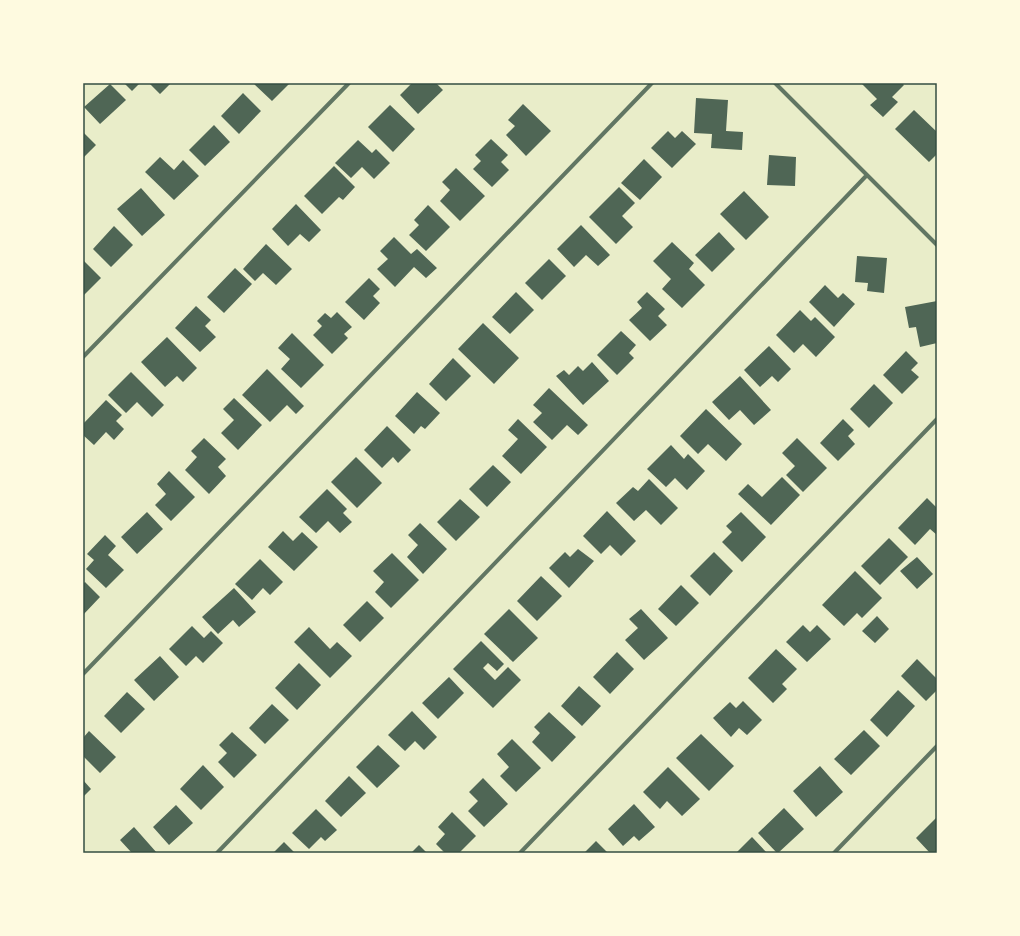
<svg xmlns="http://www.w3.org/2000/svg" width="1020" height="936" font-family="'Sofia Sans Condensed',sans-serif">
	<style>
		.building { fill: #4f6655 }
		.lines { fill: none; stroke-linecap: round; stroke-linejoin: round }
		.minor { stroke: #617663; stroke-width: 4 }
		.neatline { fill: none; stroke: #344e41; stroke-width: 1.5 }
	</style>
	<rect width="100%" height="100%" fill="#e9edc9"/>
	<path class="building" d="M124,83H140L132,91Z
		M149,83H171L160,94Z
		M253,83H290L272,101Z
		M412,83H436L443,90L418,114L400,95Z
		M861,83H902L904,85L892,97L898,102L883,117L870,105L877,99Z
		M110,84L126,100L100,124L84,107Z
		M243,93L261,111L239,134L221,116Z
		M696,98L728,100L726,131L743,132L742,150L711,148L712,134L694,133Z
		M523,104L551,131L526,156L506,135L515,126L508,120Z
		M390,105L415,129L393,152L368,127Z
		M914,110L937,132V154L929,162L895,129Z
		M214,125L230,142L205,166L189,150Z
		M668,131L675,138L682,131L696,144L672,168L651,148Z
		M83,132L96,145L83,158Z
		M491,139L508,155L501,162L509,170L492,187L473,169L481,161L475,155Z
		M358,140L372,153L376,149L390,163L374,179L362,167L351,178L335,163Z
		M769,155L796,157L795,186L767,185Z
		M160,157L174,170L183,160L199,176L174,200L145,172Z
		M644,159L662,177L640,200L621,183Z
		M334,166L355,187L343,200L339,197L322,214L304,196Z
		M456,168L485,196L460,221L440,201L450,190L442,182Z
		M619,187L635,203L622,216L633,227L616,244L589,217Z
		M141,188L165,215L142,236L117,209Z
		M744,191L769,217L746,240L720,214Z
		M296,204L321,230L309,242L300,234L288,246L272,229Z
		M428,205L450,227L426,251L409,235L419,225L414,220Z
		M581,225L610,255L598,266L586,255L574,267L557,249Z
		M114,226L133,245L111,267L93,249Z
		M719,232L735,249L712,272L695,255Z
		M394,237L411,254L417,249L437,268L426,278L414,267L395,287L377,269L388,259L380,251Z
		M672,242L694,263L689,269L705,285L682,308L662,289L671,279L653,261Z
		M266,244L292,269L276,285L263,273L255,281L243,269Z
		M857,256L887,258L884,293L867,291L868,283L855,282Z
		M549,259L566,276L542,300L525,283Z
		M83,260L101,278L83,296Z
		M235,268L252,284L224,313L207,297Z
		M369,278L380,289L373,296L380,303L364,320L345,302Z
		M825,285L838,298L843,293L855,304L834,327L809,302Z
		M516,292L534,310L510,334L492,317Z
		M647,292L665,309L658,316L667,325L650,341L629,320L642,308L637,302Z
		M937,301V343L920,347L916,327L909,328L905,307Z
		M196,306L211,320L205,326L216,337L200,352L175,328Z
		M800,310L811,321L815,317L835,337L816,357L803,344L794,353L776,335Z
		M337,312L352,327L344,334L348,338L332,354L313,335L322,326L317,321L325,313L331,318Z
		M483,323L519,358L494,384L458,349Z
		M621,331L636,345L629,353L634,358L617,375L597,355Z
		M292,333L324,365L301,388L281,369L290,359L278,348Z
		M167,337L197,368L183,382L177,376L165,387L141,362Z
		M769,346L791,369L778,382L772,376L760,387L744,370Z
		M906,351L918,363L911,370L919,377L902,394L883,375Z
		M453,358L471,376L446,401L429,384Z
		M592,362L609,381L583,405L556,376L564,370L569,375L578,366L583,371Z
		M267,369L304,406L296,414L287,405L270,422L242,395Z
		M131,372L164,405L152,417L137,402L126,413L108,395Z
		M740,376L771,410L754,425L740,410L729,420L712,402Z
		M874,384L893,403L869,428L850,409Z
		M549,388L588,425L578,435L567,425L552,440L533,422L542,413L533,405Z
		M417,392L440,413L425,429L421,426L414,434L395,416Z
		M234,398L262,425L238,450L221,433L234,420L223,409Z
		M106,400L122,415L116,421L124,429L114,440L106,432L94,445L83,435V424Z
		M706,409L742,444L726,461L708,444L698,454L680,436Z
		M518,419L547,447L521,474L502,456L518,439L508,430Z
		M843,419L854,430L848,436L855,444L838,461L820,443Z
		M387,426L411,450L398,463L393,457L382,468L364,450Z
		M204,438L226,459L218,467L226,476L209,494L185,470L197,457L191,451Z
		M797,438L827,468L803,492L786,475L795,466L782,453Z
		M671,445L684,459L688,454L705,471L687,490L675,478L666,487L647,469Z
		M356,457L382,483L357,508L331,482Z
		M493,465L511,482L487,507L469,489Z
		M169,471L195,497L171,521L155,505L166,494L157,484Z
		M782,477L800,495L771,525L738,494L748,484L762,497Z
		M649,479L678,508L661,525L646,510L634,521L616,503L633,487L638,491Z
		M327,489L347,509L343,513L352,522L340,533L328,521L316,533L299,517Z
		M927,498L937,508V535L930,529L915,545L898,528Z
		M460,499L480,517L456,541L437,522Z
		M607,511L636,541L621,556L610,545L601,554L583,536Z
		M147,512L163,529L137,554L121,537Z
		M741,512L766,537L742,562L722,542L732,532L726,526Z
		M420,523L447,549L423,574L407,557L418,545L408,535Z
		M283,531L293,541L302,532L318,547L294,571L268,547Z
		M105,535L116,546L108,555L124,570L106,588L86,569L94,560L87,554Z
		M889,538L908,557L880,585L861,566Z
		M578,549L594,561L569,588L549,568L565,552L570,557Z
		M714,552L733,571L710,596L690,576Z
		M392,553L419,580L391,608L375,592L384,582L373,571Z
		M917,557L933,574L917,589L900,571Z
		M260,559L283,582L270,595L263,588L252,600L235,584Z
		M855,571L882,598L862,618L857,613L844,626L822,605Z
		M541,576L562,596L537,621L517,601Z
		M85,582L100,597L83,615V584Z
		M681,585L699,603L676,626L658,609Z
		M234,588L256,612L239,627L233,620L218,634L202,617Z
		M367,601L384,618L360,642L343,625Z
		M509,609L538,638L513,662L484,634Z
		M641,609L668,638L644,660L625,640L638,628L629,619Z
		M877,616L889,629L875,643L862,631Z
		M803,625L810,632L817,625L831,639L807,662L786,642Z
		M192,626L204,638L211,631L223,643L203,663L196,656L186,666L169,649Z
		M309,627L330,649L337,642L352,656L330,678L294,642Z
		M481,641L504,664L497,671L488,663L483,668L495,680L508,667L521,680L493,708L453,669Z
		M776,649L797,669L782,684L787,689L773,703L748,678Z
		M617,652L634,669L610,694L593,677Z
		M160,656L179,677L154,701L134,680Z
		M917,659L937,679V690L926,701L901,676Z
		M299,663L321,685L297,710L275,688Z
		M449,677L464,693L438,719L422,703Z
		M579,686L601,706L582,726L561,706Z
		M898,690L915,706L887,737L870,720Z
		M127,692L145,709L121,733L104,716Z
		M743,701L762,720L747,735L739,728L731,737L713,718L730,702L736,708Z
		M272,704L289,720L265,744L249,728Z
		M412,711L437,737L424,750L415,741L405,751L388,735Z
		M549,712L576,737L552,762L532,742L540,733L534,727Z
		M864,730L880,746L851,775L834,759Z
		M89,731L116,757L100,773L83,756V738Z
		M232,732L257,755L234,778L218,762L227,753L219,745Z
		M701,734L734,766L709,791L676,758Z
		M512,739L541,768L516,792L500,776L509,767L497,754Z
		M378,745L400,766L377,788L356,767Z
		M203,765L224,787L201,810L180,789Z
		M820,766L843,792L816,817L793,791Z
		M668,767L700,799L682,816L667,801L660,809L643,792Z
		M349,776L366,793L341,817L325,801Z
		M483,778L508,804L484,827L468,811L478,801L469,792Z
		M83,780L91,789L83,797Z
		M634,804L655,827L639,841L634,836L623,846L608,829Z
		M176,805L193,823L169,845L153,827Z
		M784,808L804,829L778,853H777L758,833Z
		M316,809L337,830L325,841L321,837L309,849L292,833Z
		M452,812L476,836L459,853H445L436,844L445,834L438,827Z
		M937,817V853H930L916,838Z
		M134,827L157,853H130L131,852L120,840Z
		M752,837L767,853H736Z
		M596,841L608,853H584Z
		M284,842L295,853H273Z
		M419,845L427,853H411Z"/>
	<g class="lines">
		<path class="minor" d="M775,83L937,245
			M83,357L349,83
			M83,674L652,83
			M217,853L867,175
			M520,853L937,419
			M834,853L937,746"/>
	</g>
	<rect width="1020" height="936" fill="none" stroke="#fefae0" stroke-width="168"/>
	<rect x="84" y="84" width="852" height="768" class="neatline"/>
</svg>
